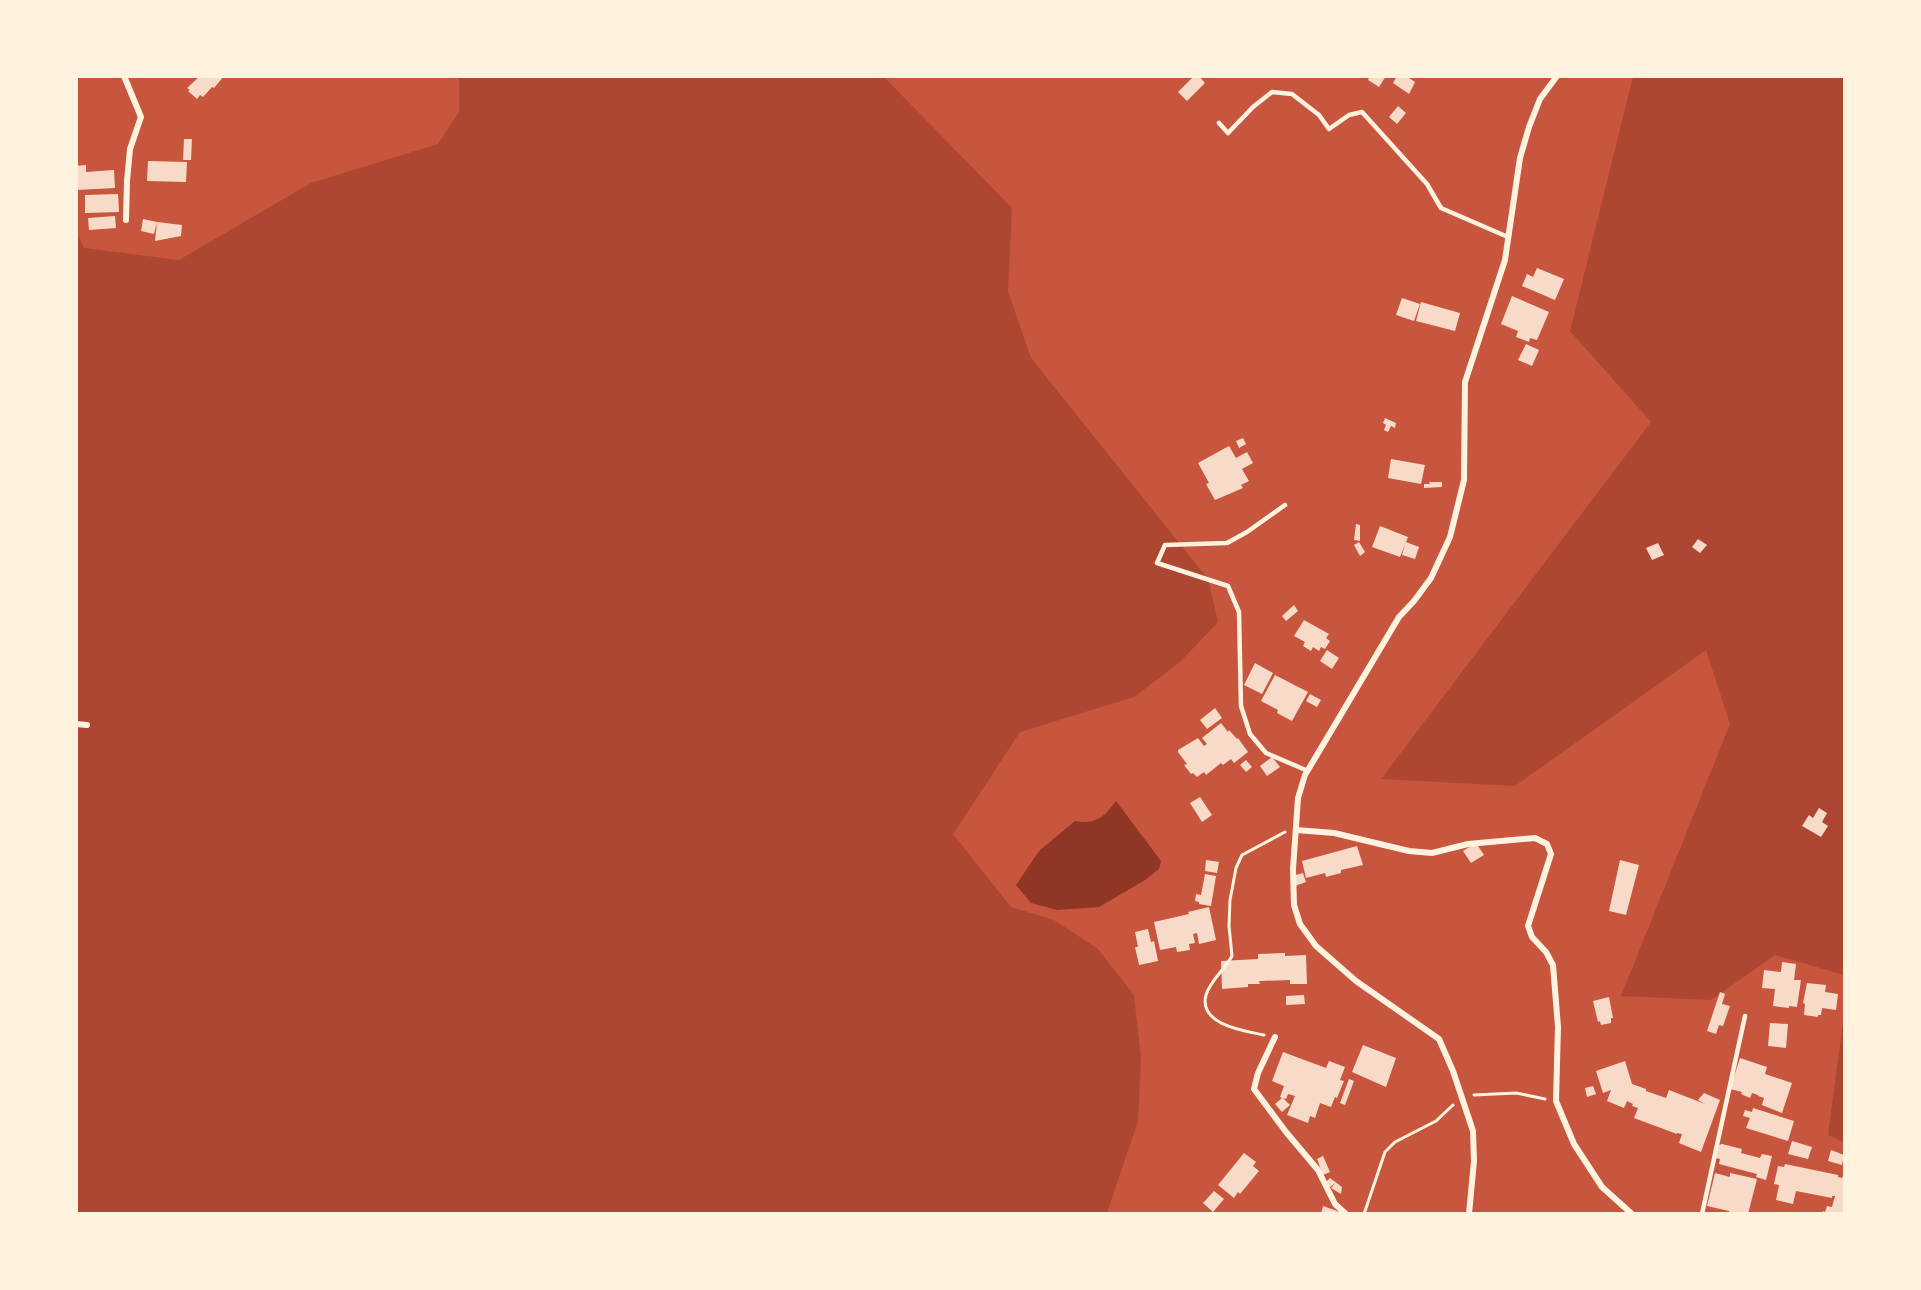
<svg xmlns="http://www.w3.org/2000/svg" width="1921" height="1290" font-family="'Varela Round',sans-serif">
	<style>
		.green { fill: #ae4732 }
		.water { fill: #8f3625 }
		.building { fill: #f7dbc8 }
		.lines { fill: none; stroke-linecap: round; stroke-linejoin: round }
		.path { stroke: #fff3e0; stroke-width: 3 }
		.service { stroke: #fff3e0; stroke-width: 4.5 }
		.minor { stroke: #fff3e0; stroke-width: 6 }
	</style>
	<rect width="100%" height="100%" fill="#c8553d"/>
	<path class="green" d="M883,76L1012,208L1008,291L1031,358L1208,579L1218,622L1180,662L1134,697L1020,732L953,834L1011,907L1054,920L1098,949L1134,995L1141,1058L1138,1121L1107,1213H77L76,231L84,248L179,260L311,183L438,144L459,112V77Z
		M1633,77H1844V975L1775,955L1711,1000L1621,996L1730,724L1706,650L1515,786L1381,779L1651,422L1570,331Z
		M1844,1015V1142L1828,1135Z"/>
	<path class="water" d="M1116,801L1161,861L1159,869L1145,880L1099,907L1057,910L1031,903L1016,885L1039,851L1075,821C1096,825 1104,817 1116,801Z"/>
	<path class="building" d="M200,76H224L214,88L212,87L203,97L200,95L197,99L188,91L190,90L187,88Z
		M1194,76H1199L1205,83L1187,101L1178,92Z
		M1370,76H1386L1379,87L1368,80Z
		M1397,76H1406L1415,82L1409,94L1393,83Z
		M1398,106L1406,113L1397,124L1389,117Z
		M184,139H192L191,160H183Z
		M148,161L187,162L186,182L147,181Z
		M86,165V172L114,170L115,188L76,190V166Z
		M118,194L119,212L85,213V195Z
		M115,216L116,228L89,230L88,218Z
		M143,219L157,222L154,234L141,231Z
		M157,222L182,225L181,236L155,241Z
		M1537,268L1564,279L1555,300L1522,286L1527,274L1533,277Z
		M1512,296L1549,312L1537,340L1530,338L1529,342L1516,337L1518,331L1501,324Z
		M1402,298L1420,304L1414,321L1396,315Z
		M1421,302L1460,313L1455,331L1416,321Z
		M1526,344L1539,350L1532,366L1518,360Z
		M1385,418L1396,423L1395,428L1391,426L1388,432L1384,430L1386,425L1383,423Z
		M1243,438L1246,444L1239,448L1236,441Z
		M1229,446L1236,458L1247,452L1253,463L1242,469L1249,481L1241,485L1243,488L1215,500L1206,484L1209,483L1198,463Z
		M1391,459L1425,465L1421,484L1388,478Z
		M1429,482H1442V487L1424,488V484H1430Z
		M1356,524L1360,525V541L1354,540Z
		M1380,526L1408,537L1406,542L1419,547L1415,559L1402,555L1405,545L1400,557L1372,547Z
		M1698,539L1707,545L1700,553L1692,547Z
		M1359,542L1365,552L1360,556L1354,545Z
		M1658,543L1664,555L1652,560L1646,548Z
		M1294,605L1298,611L1286,621L1282,616Z
		M1304,620L1329,634L1326,638L1330,641L1325,649L1321,647L1319,651L1313,647L1311,651L1303,646L1305,642L1294,636Z
		M1327,650L1339,658L1332,669L1320,661Z
		M1255,663L1273,673L1262,694L1244,685Z
		M1275,675L1308,692L1292,721L1277,713L1278,710L1261,701Z
		M1310,694L1321,700L1317,707L1306,701Z
		M1215,708L1222,718L1207,729L1200,720Z
		M1221,723L1228,732L1229,730L1237,739L1238,738L1248,752L1234,763L1231,759L1223,765L1221,763L1206,775L1204,772L1197,777L1193,773L1191,774L1184,765L1187,764L1178,752V750L1198,738L1204,746L1207,744L1202,738Z
		M1272,757L1280,767L1267,776L1260,766Z
		M1246,760L1252,767L1246,772L1240,765Z
		M1200,797L1212,815L1202,822L1190,803Z
		M1819,808L1827,813L1822,822L1828,826L1821,837L1802,826L1809,815L1813,818Z
		M1476,843L1484,855L1471,863L1463,851Z
		M1357,846L1363,865L1341,870V873L1326,877L1325,873L1306,878L1302,861Z
		M1206,860L1219,862L1217,873L1205,871Z
		M1620,860L1639,865L1626,915L1609,911Z
		M1303,873L1306,882L1295,886L1292,876Z
		M1205,874L1216,876L1211,906L1199,904V902L1195,901L1196,894L1201,895Z
		M1209,907L1216,940L1199,944L1197,933L1193,934L1195,943L1189,944L1190,950L1177,952L1176,947L1160,950L1154,922L1189,914L1188,912Z
		M1148,929L1151,942L1154,941L1158,961L1139,965L1135,947H1138L1135,932Z
		M1285,953V956L1306,955L1307,984H1290V980L1259,981L1260,984H1248V987L1222,989L1221,961L1258,959V954Z
		M1782,962L1796,964L1794,980H1801L1797,1007L1789,1006V1008L1773,1006L1775,989L1762,988L1764,970L1781,972Z
		M1807,983L1826,985L1825,992L1838,994L1836,1010L1822,1008L1821,1015H1818V1017L1804,1015L1805,1004L1803,1003Z
		M1720,992L1725,994L1722,1004L1730,1006L1723,1026L1719,1025L1716,1034L1707,1031Z
		M1304,995L1305,1004L1286,1005V996Z
		M1609,997L1613,1018H1611V1023L1601,1025L1600,1021L1598,1022L1593,1001Z
		M1770,1023L1788,1024L1786,1048L1768,1046Z
		M1363,1045L1396,1058L1386,1087L1352,1072Z
		M1283,1052L1326,1068L1329,1061L1345,1067L1340,1080L1344,1081L1337,1098L1335,1097L1331,1107L1320,1103L1315,1118L1310,1116L1308,1123L1287,1115L1295,1096L1288,1094L1286,1099L1283,1098L1290,1105L1282,1112L1275,1104L1282,1098L1280,1097L1284,1086L1272,1081Z
		M1740,1058L1767,1067L1765,1074L1792,1083L1782,1113L1762,1105L1764,1098L1758,1096V1095L1752,1093L1750,1098L1741,1094L1742,1092L1730,1089Z
		M1625,1061L1632,1084L1646,1089V1091L1666,1098L1669,1090L1705,1104L1698,1100L1704,1093L1720,1100L1701,1152L1679,1143L1682,1134L1677,1133V1134L1634,1118L1638,1108L1632,1106L1633,1104L1627,1101L1624,1108L1607,1101L1611,1090L1603,1093L1596,1071Z
		M1349,1079L1354,1081L1345,1105L1340,1103Z
		M1593,1086L1596,1094L1587,1097L1585,1088Z
		M1753,1108L1794,1121L1788,1141L1746,1128L1750,1118L1743,1116L1745,1110L1752,1112Z
		M1792,1141L1812,1147L1808,1159L1788,1154Z
		M1722,1144L1742,1149L1741,1153L1760,1158L1762,1154L1772,1156L1766,1180L1756,1177L1757,1174L1719,1164L1720,1159L1716,1158L1719,1145Z
		M1831,1150L1844,1155L1842,1165L1828,1161Z
		M1244,1153L1256,1162L1253,1166L1259,1171L1240,1194L1238,1192L1234,1198L1218,1185Z
		M1323,1156L1330,1172L1323,1175L1317,1159Z
		M1785,1164L1838,1175V1177L1842,1178L1844,1173V1214H1822L1823,1211L1825,1212L1827,1206L1832,1207L1835,1196H1832V1198L1796,1191L1793,1204L1776,1200L1779,1185L1774,1184L1778,1166L1784,1167Z
		M1715,1173L1730,1177V1173L1757,1179L1748,1214H1731L1729,1213V1211L1707,1206Z
		M1330,1178L1342,1187L1341,1194L1331,1188L1335,1183L1330,1187L1326,1182Z
		M1214,1191L1224,1199L1213,1212L1203,1203Z
		M1323,1206L1343,1213V1214H1321Z"/>
	<g class="lines">
		<path class="path" d="M1264,1035C1245,1031 1198,1025 1206,995C1210,981 1225,969 1232,956L1229,926L1230,900L1236,868L1242,855L1285,832
			M1474,1095L1516,1093L1545,1099
			M1364,1214L1385,1152L1395,1142L1436,1121L1453,1105"/>
		<path class="service" d="M1219,123L1228,133L1253,107L1272,92L1292,94L1319,115L1329,129L1349,115L1362,112L1427,184L1441,208L1508,237
			M1285,505L1247,532L1227,543L1165,545L1157,563L1228,586L1239,612L1241,706L1250,734L1266,753L1308,771
			M1702,1214L1745,1016"/>
		<path class="minor" d="M124,76L141,117L130,149L127,181L126,220
			M76,724L87,725
			M1296,830L1334,833L1409,851L1432,853L1468,844L1535,838L1547,844L1551,854L1528,926L1532,937L1546,952L1553,965L1558,1027L1556,1101L1574,1144L1602,1187L1632,1214
			M1275,1037L1258,1073L1254,1089L1286,1132L1318,1170L1335,1204L1346,1214
			M1469,1214L1474,1161L1473,1131L1453,1071L1439,1039L1356,981L1316,946L1300,924L1294,905L1293,869L1298,798L1305,775L1399,617L1414,601L1431,578L1450,537L1464,480L1465,382L1505,260L1520,158L1529,127L1540,99L1557,76"/>
	</g>
	<rect width="1921" height="1290" fill="none" stroke="#fff3e0" stroke-width="156"/>
</svg>
